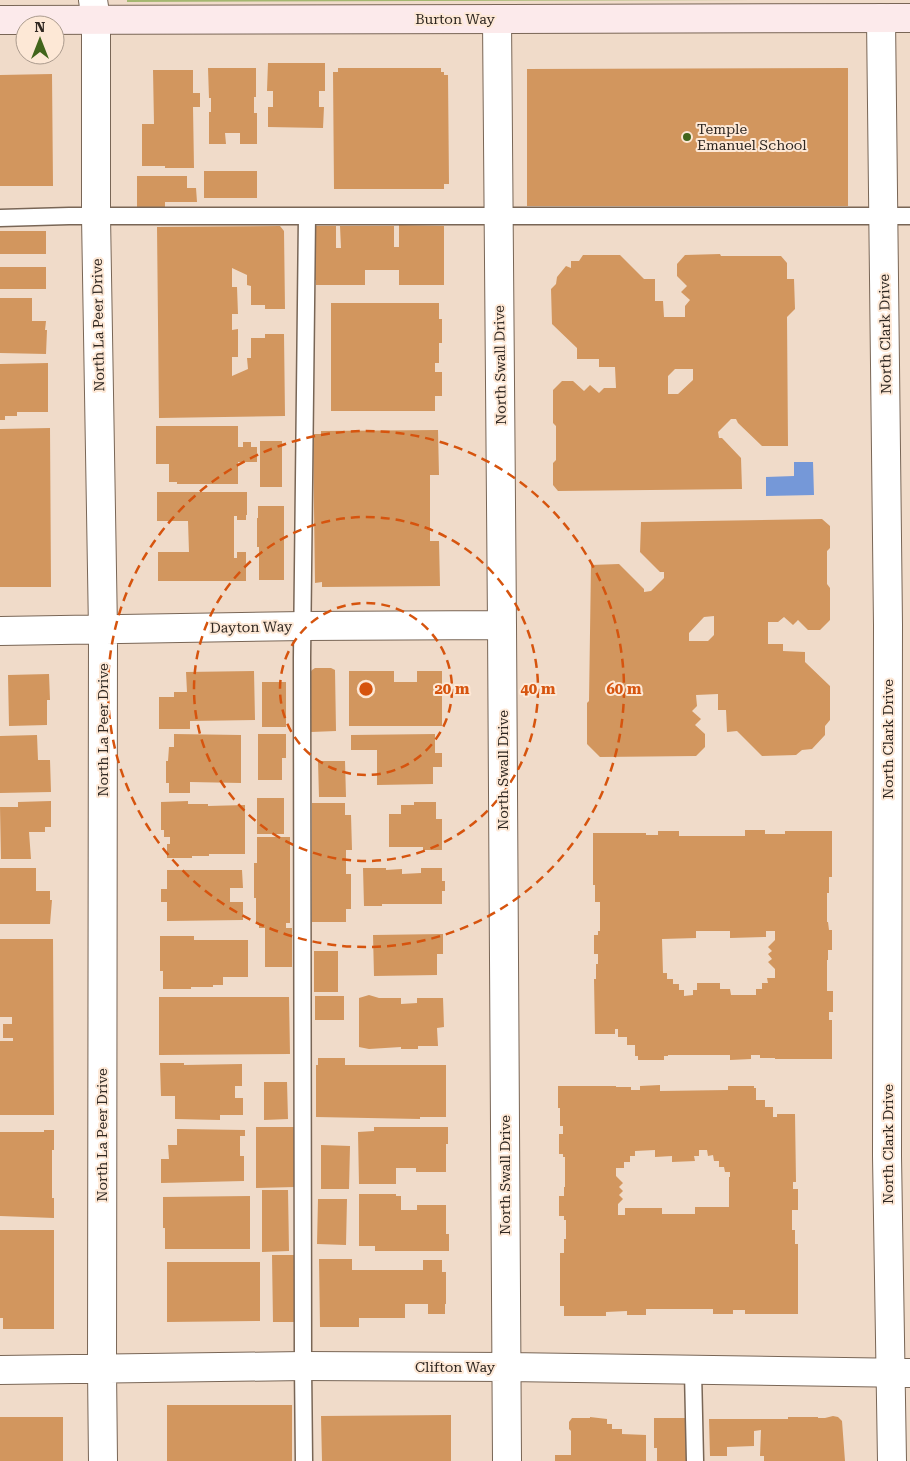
<svg xmlns="http://www.w3.org/2000/svg" width="910" height="1461" font-family="'Roboto Serif',serif">
	<style>
		.grass { fill: url(#grass-tufts) }
		.water { fill: #7598d8 }
		.building { fill: #d2965e; fill-rule: evenodd }
		.lines { fill: none; stroke-linecap: round; stroke-linejoin: round }
		.service-casing { stroke: #796656; stroke-width: 19 }
		.minor-casing { stroke: #796656; stroke-width: 30 }
		.secondary-casing { stroke: #796656; stroke-width: 30 }
		.service { stroke: #fff; stroke-width: 16 }
		.minor { stroke: #fff; stroke-width: 28 }
		.secondary { stroke: #fceaeb; stroke-width: 28 }
		.ring { fill: none; stroke: #d6540e; stroke-width: 2.5; stroke-dasharray: 9 6 }
		.poi-dot { fill: #42651c; stroke: #fde8d6; stroke-width: 2 }
		.labels { text-anchor: middle; stroke-width: 4; stroke-linejoin: round; paint-order: stroke }
		.street-label { font-size: 14px; fill: #2f2721; stroke: #fde8d6 }
		.poi-label { font-size: 14px; fill: #2f2721; stroke: #fde8d6; text-anchor: start }
		.centre { fill: #d6540e; stroke: #fde8d6; stroke-width: 2.5 }
		.ring-label { font-size: 15px; text-anchor: middle; font-weight: bold; fill: #d6540e; stroke: #fde8d6; stroke-width: 4; stroke-linejoin: round; paint-order: stroke }
	</style>
	<defs>
		<pattern id="grass-tufts" width="24" height="20" patternUnits="userSpaceOnUse" patternTransform="scale(1.25)"><rect width="24" height="20" fill="#a4b770"/><path d="M3 7l-1-3M5 7V3M7 7l1-3M15 17l-1-3M17 17v-4M19 17l1-3" fill="none" stroke="#86955c"/></pattern>
	</defs>
	<rect width="100%" height="100%" fill="#f0dbc9"/>
	<path class="grass" d="M127,0H757L127,2Z"/>
	<path class="water" d="M794,462H813L814,495L766,496V477L794,476Z"/>
	<path class="building" d="M268,63H325V91H319V107H324L323,128L268,127V107H273V91H267Z
		M208,68H256V97H254V113H257V144H240V133H225L226,144H209V112H211V98H209Z
		M338,68H441V72H444V75H448L449,184H444V189H334L333,72H338Z
		M848,68V206H527V69Z
		M153,70H193V93H200V107H193L194,168H165V166H142V124H154Z
		M52,74L53,186H0V75Z
		M204,171H257V198H204Z
		M137,176H187V188H196L197,202H165V207H137Z
		M399,225L444,226V285H399V270H365V285H316V280H312L313,226H336V248H341L340,226H394V247H399Z
		M280,226L284,231L285,309H265V305H251V286L247,285V275L232,268V287H237L238,314H232V330L238,329V357H232V376L248,369L247,358H251V338H265V334H284L285,416L159,418L157,227Z
		M0,231H46V254H0Z
		M720,254L721,256H781L787,263V279H794L795,309L787,317L788,446H762L738,423L736,419H731L718,432L719,438H722L741,458L742,489L558,491L553,485V463L556,460V426L553,423V390L562,381H573L584,391L590,385L599,393L604,388H616L615,367H599V359H577V348L552,324L551,289L556,284L557,277L566,266L571,268V261H579L583,255H620L644,279H655V301H663L664,317H685V306L690,300L681,292L687,286L677,276V264L685,255ZM675,369H693V380L678,394H668V376Z
		M0,267H46V289H0Z
		M0,298H32V321H46L45,330H47L46,354L0,353Z
		M331,303H439V319H442V343H439V363H435V372H442V396H435V411H331Z
		M48,363V412H17V416H5V420H0V364Z
		M156,426H238V447H243V442H251V447H257V462H238V484H177V482H169V464H156Z
		M50,428L51,587H0V429Z
		M438,430L439,475H430V541H439L440,586L322,587V582L315,583L313,434H321V431Z
		M260,441H282V487H260Z
		M157,492H247V515H246V520H237V516H234V558H237V552H246V581H158V552H189L188,521H157Z
		M258,506H284V580H259V547H257V518H258Z
		M822,519L830,526V548L827,551V584L830,588V620L820,630H808L798,620L793,625L784,617L778,622H768V644H783V651L805,652V662L830,686V720L825,726V735L812,749L802,750L796,755L762,756L737,731L727,732L726,710H718V694L696,695L697,706L692,711L701,719L695,725L705,734V747L696,756L600,757L587,744V703L589,701L591,565L619,564L644,589V592L651,591L664,578V572H660L640,552L641,522ZM714,616V635L708,641H689V633L704,617Z
		M315,668H331L335,670L336,731L311,732L310,673L312,670Z
		M254,671L255,720L190,721V729H159V697H174V692H187L186,672Z
		M349,671H394V682H417V671H442V726H349Z
		M49,674L50,700H47V725L9,726L8,675Z
		M262,682H286V727H262Z
		M174,734L241,735V783L190,782V793H169V783H166V761H168L169,747H174Z
		M258,734H286V758H282V780H258Z
		M435,734V753H442V767H433V784L377,785V750H351V735Z
		M37,735L38,760H50L51,792L0,793V736Z
		M318,761H345L346,797H319Z
		M257,798H284V834H257Z
		M51,801V827H45V832H29L31,859H1L0,807H18V802Z
		M188,801V804H208V806L245,805V854H209V856H192V858H167V844H170V837H164V830H161V802Z
		M414,802H436V819H442V850H423V847H389V814H401V805H414Z
		M312,803H345V815H351L352,850H346V874H351V909H346V922H312Z
		M745,830H765V834H785V831H832V877H829V893H827V922H828L829,930H832V950H828V960H827V991H833V1012H829V1020H832V1059H775V1058H760V1055H751V1059L730,1060V1055H668V1056H664V1060H638V1056H635V1045H627V1037H618V1029H615V1034H595L594,979H596V964H598V954H594V935H598V931H600V902H595V885H593V833H646V835H658V831H679V836H745ZM696,931H730V938L766,937V931H775V940L768,947L772,951L768,954L772,959L768,962L775,969V978H767L768,983H762V989H756V995H731L730,989H720V983H697V990H693V995L684,996V990H679V984H673V979H667V973H663L662,939L696,938Z
		M257,837H290V923H286V928H292V967H265V928H259V923H256V898H254V863H257Z
		M0,868H36V891H50V900H52L50,924H0Z
		M363,868H386V870L402,869V874L421,873V868H442V881H445V891H442V904H382V906H364Z
		M167,870H242L243,888H230V902H243V920L167,921V902H161V889H167Z
		M443,934V954H437V975L374,976L373,935Z
		M160,936H194V940H248V977H223V985H213V987H191V989H163V971H160Z
		M0,939H53L54,1115H0V1041H13V1038H3V1024H12V1017H0Z
		M314,951H338V992H314Z
		M369,995L379,998H401V1004L417,1003V998H443L444,1027L437,1028L438,1046H418V1049H401V1047L369,1049L359,1047V998Z
		M315,996H344V1020H315Z
		M159,997H289L290,1054L159,1055Z
		M318,1058H345V1065H446V1117H420V1119L316,1117V1065H318Z
		M160,1063H184V1065L242,1064V1086H235V1098H243V1115H220V1120L175,1119V1096H161Z
		M264,1082H287L288,1119L264,1120Z
		M660,1085V1091L728,1090V1086H754V1088H756V1100H765V1107H773V1117H777V1114H795L796,1182H793V1189H798V1210H792V1230H795V1244H798V1314H745V1310H733V1314H713V1309H646V1315H627V1311L606,1312V1316H564V1306H560V1253H564V1239H566V1220H564V1216H559V1196H564V1187H565V1157H563V1154H559V1134H563V1126H560V1108H558V1086H616V1087H631V1090H640V1086ZM655,1150V1157L672,1156V1162L695,1161L694,1156H699V1150H707L708,1156L713,1155L714,1161H719V1167H724L725,1172H730V1177H729V1207H695V1214H662V1208H625V1215H618V1204L623,1199L619,1195L623,1191L619,1187L623,1183L616,1176V1168H624V1162H630V1156H635V1151Z
		M256,1127H295V1187L256,1188Z
		M374,1127H448V1144H446V1172H416V1168H396V1184H359L358,1132L374,1131Z
		M177,1129L245,1130V1136H240V1156H244V1181L161,1183V1159H169L168,1145H177Z
		M44,1130H54V1150H52V1198H54V1218L0,1216V1132H44Z
		M321,1145L350,1146L349,1189H321Z
		M262,1190H288L289,1251L262,1252Z
		M359,1194H396V1196H401V1210H417V1205H446V1234H449V1251H375V1246H359Z
		M250,1196V1249H165V1228H163V1197Z
		M318,1199H347L346,1245L317,1244Z
		M0,1230H54V1329H3V1318H0Z
		M272,1255H294V1262H296V1322H273Z
		M319,1259H352V1270H423V1260H442V1272H446V1304H445V1314H428V1304H405V1318H359V1327H320Z
		M167,1262H260V1321L167,1322Z
		M167,1405H292V1461H167Z
		M451,1415V1461H322L321,1416Z
		M833,1416L838,1417L842,1421L845,1461H764V1456H760L761,1430L754,1431V1446L727,1447V1456H710L709,1419H788V1417H818V1418H825Z
		M0,1417H63V1461H0Z
		M590,1417L607,1419V1424H612V1429H622V1434L646,1435V1461H555V1455H571V1431L569,1429V1422L572,1418H590Z
		M654,1418H691L690,1448H687V1461H657V1448H654Z"/>
	<g class="lines">
		<defs>
			<path id="service" d="M0,218L69,216H910
				M693,1371L695,1461
				M304,1461L303,1366L302,658L307,216"/>
			<path id="minor" d="M93,0L96,20V216L103,630L102,1369L103,1461
				M881,18L888,625L887,1156L892,1461
				M497,19L502,625L507,1461
				M0,631L304,626L502,625
				M0,1370L303,1366L506,1367L910,1373"/>
			<path id="secondary" d="M0,20L910,18"/>
		</defs>
		<use href="#service" class="service-casing"/>
		<use href="#minor" class="minor-casing"/>
		<use href="#secondary" class="secondary-casing"/>
		<use href="#service" class="service"/>
		<use href="#minor" class="minor"/>
		<use href="#secondary" class="secondary"/>
	</g>
	<g class="ring">
		<circle cx="366" cy="689" r="86"/>
		<circle cx="366" cy="689" r="172"/>
		<circle cx="366" cy="689" r="258"/>
	</g>
	<circle class="poi-dot" cx="687" cy="137" r="5"/>
	<g class="labels">
		<g class="street-label">
			<text x="455" y="24">Burton Way</text>
			<text transform="translate(98 325) rotate(-91)" y="5">North La Peer Drive</text>
			<text transform="translate(885 334) rotate(-91)" y="5">North Clark Drive</text>
			<text transform="translate(500 365) rotate(-91)" y="5">North Swall Drive</text>
			<text transform="translate(251 627) rotate(-1)" y="5">Dayton Way</text>
			<text transform="translate(103 730) rotate(-90)" y="5">North La Peer Drive</text>
			<text transform="translate(888 739) rotate(-90)" y="5">North Clark Drive</text>
			<text transform="translate(503 770) rotate(-90)" y="5">North Swall Drive</text>
			<text transform="translate(102 1135) rotate(-90)" y="5">North La Peer Drive</text>
			<text transform="translate(888 1144) rotate(-90)" y="5">North Clark Drive</text>
			<text transform="translate(505 1175) rotate(-90)" y="5">North Swall Drive</text>
			<text x="455" y="1372">Clifton Way</text>
		</g>
		<g class="poi-label">
			<text x="697" y="134">Temple<tspan x="697" dy="16">Emanuel School</tspan></text>
		</g>
	</g>
	<circle cx="366" cy="689" r="8" class="centre"/>
	<g class="ring-label">
		<text x="452" y="694">20 m</text>
		<text x="538" y="694">40 m</text>
		<text x="624" y="694">60 m</text>
	</g>
	<g transform="translate(40 40)"><circle r="24" fill="#fde8d6" stroke="#ab9b8e"/>
	<path d="M0-4L9 19L0 12L-9 19Z" fill="#42651c"/>
	<text y="-8" font-size="14" font-weight="bold" text-anchor="middle" fill="#2f2721">N</text>
	</g>
</svg>
